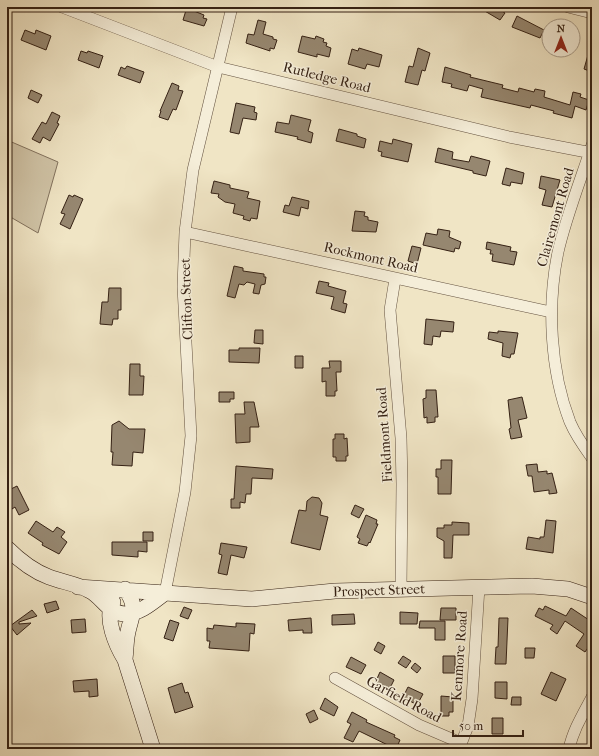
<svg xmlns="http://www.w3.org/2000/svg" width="599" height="756" font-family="'IM FELL French Canon',serif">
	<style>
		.green { fill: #d0c4a7; stroke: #82725e }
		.building { fill: #968770; stroke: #352114 }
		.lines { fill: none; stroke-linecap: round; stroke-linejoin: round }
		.street-casing { stroke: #645240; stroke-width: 12 }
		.secondary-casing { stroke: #352114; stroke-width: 16 }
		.street { stroke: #f5eed9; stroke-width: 11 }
		.secondary { stroke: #f5eed9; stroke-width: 15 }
		.labels { text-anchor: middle; stroke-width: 3; stroke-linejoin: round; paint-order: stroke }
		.street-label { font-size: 14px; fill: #352114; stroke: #f5eed9 }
	</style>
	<rect width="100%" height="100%" fill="#f0e5c5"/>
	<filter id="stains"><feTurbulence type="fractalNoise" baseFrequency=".005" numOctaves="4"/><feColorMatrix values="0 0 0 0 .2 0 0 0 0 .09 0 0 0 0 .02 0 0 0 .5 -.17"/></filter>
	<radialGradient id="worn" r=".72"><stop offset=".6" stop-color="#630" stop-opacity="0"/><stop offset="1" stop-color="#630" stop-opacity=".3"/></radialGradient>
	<path class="green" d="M7,140L58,162L38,233L7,215Z"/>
	<path class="building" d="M187,7H196L194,11L204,15L203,18L207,19L204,26L183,20Z
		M478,7H495L505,13L500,20Z
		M517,16L544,30L540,38L512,27Z
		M258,20L266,22L263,34L273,37V39L277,40L274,49L270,48V51L246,43L248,34L254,35Z
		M25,30L35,34L36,30L51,36L46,50L21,40Z
		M302,36L315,39L316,36L324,39L323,42L327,43L326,46L331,48L329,57L317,54V57L298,52Z
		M359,48L382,55L379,67L367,64L365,69L348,64L352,49L358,51Z
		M418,48L430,53L425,71L422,70L418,85L405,82L409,66L413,67Z
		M590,48H592V72L584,69Z
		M81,51L87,53L88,51L103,56L99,68L78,60Z
		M127,66L144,72L140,83L118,75L121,67L125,69Z
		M445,67L471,75L470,77L503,85L502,88L518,92L519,88L534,92L535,89L545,91L544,97L570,105L573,92L581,94L580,97L589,100L586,110L575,106L572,118L553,113L554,111L531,105L530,108L481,97L483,89L469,85L467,91L451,87L452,84L442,82Z
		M172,83L179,86L178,90L183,91L176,110L173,109L168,120L159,117L161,111H160Z
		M31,90L42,95L38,103L28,98Z
		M236,103L255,107L254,112L257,113L256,120L243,118L239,134L230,132Z
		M52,112L60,116L57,123L59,124L50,141L43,137L40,143L32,139L42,122L46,124Z
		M291,115L311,120L308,131L313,133L311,143L297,139L298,137L275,132L277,122L289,124Z
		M339,129L357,134V136L366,139L364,148L336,141Z
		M393,139L412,144L408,162L381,156L382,152L378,151L380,141L392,144Z
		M438,148L453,152L452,159L469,162L471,156L490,161L486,176L473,173V171L435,162Z
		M506,168L524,173L522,184L511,182L510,186L502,184Z
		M541,176L560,180L552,207L542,205L546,190L539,188Z
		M214,181L230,185V188L249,192L247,198L260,201L257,219L251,218L250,221L243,219L244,216L233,213L235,204L225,202L218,197L219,194L211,193Z
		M69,195L73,197L74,195L83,199L70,229L60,224L65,214L61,213Z
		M292,197L309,201L308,209L301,207L299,216L283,212L285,205L289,206Z
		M355,211L365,212L364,216L368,217V220L378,222L376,232L352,231Z
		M438,229L450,231L449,237L461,242L459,249L455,248L454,252L423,245L426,233L437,235Z
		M487,242L511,247L510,251L517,252L514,265L492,261L493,254H490L491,250L486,249Z
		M412,246L421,248L417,264L408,261Z
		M234,266L243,268V271L264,274V277H266L265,284L261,285L259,294L253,293L255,284L247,282L244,285L239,284L235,298L227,296Z
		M319,281L329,283L328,286L346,291L343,303L347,304L345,313L331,309L334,297L316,293Z
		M109,288H121V310H118V319H113L112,325L100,324L102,302H108Z
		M426,319L454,322L453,332L441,331L440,337L433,336L432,345L424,344Z
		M255,330H263V344L254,343Z
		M498,331L518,333L514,354H511L510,358L502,356L503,343L488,339L489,332L498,333Z
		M239,348H260L259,363L229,362V350H239Z
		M295,356H303V368H295Z
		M329,361H341V372H336L337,391H335V396H326V381L322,382V368H330Z
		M130,364H140V376H144L143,395H129Z
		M426,390H436L438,417H435V422L427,423V417L424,418L423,399L426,398Z
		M219,392H234V399H230V402H219Z
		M522,397L527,418L518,420L522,437L511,439L509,429L511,428L508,400Z
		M244,402H254L259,427H250V442L236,443L235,414H245Z
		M119,421L129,429H145L143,453L133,452L132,466L112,465L113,452H111L112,425Z
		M335,434H344V439L347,438L348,456H346V461H336V457H333V439H335Z
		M441,460H452L451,494H438V477H436V469H441Z
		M537,464L538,472L547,471V474L552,473L557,493L549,494V490L534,492L532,476H528L526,465Z
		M236,466L273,469L272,479L252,478L251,494H246L245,503L240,502V508H231V499H234Z
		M17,486L29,510L19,515L15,507L12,509L7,500V491Z
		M312,497L319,498L322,503L320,515L328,517L320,550L291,543L299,510L306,511L307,501Z
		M355,505L364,509L359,518L351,514Z
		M366,515L377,520L376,524H378L370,543L369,542L367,546L358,543L360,539L357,537Z
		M546,520L556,521L553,553L526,549L528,537L540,539V537H544Z
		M36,521L53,532L57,527L65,532L61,537L67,542L59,554L42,545L43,543L28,533Z
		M452,522L469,523V535H453L452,558H444V541L437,537V528H444V525H452Z
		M143,532H153V541H143Z
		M112,542H147V552L138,551V557L112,555Z
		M221,543L247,547L244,558L231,555L227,575L218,573L222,555L219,554Z
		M56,601L59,609L47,613L44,604Z
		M545,606L566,616L571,608L592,622V642L585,652L576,646L584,634L565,621L557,634L550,629L553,625L535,616L539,608L543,610Z
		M184,607L192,610L188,619L180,616Z
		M441,608H456V620H440Z
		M32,610L37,616L19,622V624L31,623L17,635L10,626Z
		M400,612L418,613L417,624H400Z
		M354,614L355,624L332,625V615Z
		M311,618L312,633H303V630L289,631L288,620Z
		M499,618H508L506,664H495L496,647H498Z
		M85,619L86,632L72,633L71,620Z
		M170,620L179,623L173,641L164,638Z
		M420,621H445V640H435V628H419Z
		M236,623L255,624L254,634L250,633L249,651L209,648L210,641H207V628L213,629L214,625L236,627Z
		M378,642L385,646L381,654L374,650Z
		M525,648H535L534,658H525Z
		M403,656L411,661L406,668L398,663Z
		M443,656H455V673H443Z
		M351,657L366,665L361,674L346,667Z
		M415,663L421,668L417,673L411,668Z
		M380,672L394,680L389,690L375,683Z
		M551,672L566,679L556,701L541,694Z
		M97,679L98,696L89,697V691L74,692L73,681Z
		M495,682H507V699L495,698Z
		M182,683L185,693L188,692L193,707L175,713L168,688Z
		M408,687L423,694L417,705L403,697Z
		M441,696L453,697V712H449V716H441Z
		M512,697H521V705H511Z
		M325,698L338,707L334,716L320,709Z
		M314,710L318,719L310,723L306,714Z
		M352,712L367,720L366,722L395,735L394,737L400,740L396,749L359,731L353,742L344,738L351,724L347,722Z
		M492,718H503V734H492Z"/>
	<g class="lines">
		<defs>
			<path id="street" d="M62,7L218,67L509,137L592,153
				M568,7L592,13
				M592,145C581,179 566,217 558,252C547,305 550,370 570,422C575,434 584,447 592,458
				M185,232L551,312
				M395,279L390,310L401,438L402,484L401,589
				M165,593L185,492L191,436L183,287L185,232L193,170L232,7
				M335,678L419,725L461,743
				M459,749L468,726L472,699L479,587
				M569,749C573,730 583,714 592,697"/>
			<path id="secondary" d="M7,548C19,560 33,571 49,577C62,582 78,584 90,591C103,598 108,613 125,614C140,614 153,602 165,593
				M78,587L252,599L335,591L532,586L568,589L592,597
				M125,589C140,609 130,616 127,637C126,644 126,651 125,659
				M113,602C104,618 116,645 125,660L153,749"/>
		</defs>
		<use href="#street" class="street-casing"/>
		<use href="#secondary" class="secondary-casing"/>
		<use href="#street" class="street"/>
		<use href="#secondary" class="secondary"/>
	</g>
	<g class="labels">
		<g class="street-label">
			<text transform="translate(327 77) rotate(14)" y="5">Rutledge Road</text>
			<text transform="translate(555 217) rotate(-74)" y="5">Clairemont Road</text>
			<text transform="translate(371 257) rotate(13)" y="5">Rockmont Road</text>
			<text transform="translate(186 299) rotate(-92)" y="5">Clifton Street</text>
			<text transform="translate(384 435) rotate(-94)" y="5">Fieldmont Road</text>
			<text transform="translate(379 590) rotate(-2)" y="5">Prospect Street</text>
			<text transform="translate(459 656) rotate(-86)" y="5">Kenmore Road</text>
			<text transform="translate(404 699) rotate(28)" y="5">Garfield Road</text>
		</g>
	</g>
	<rect width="599" height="756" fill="none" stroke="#f0e5c5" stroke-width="24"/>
	<rect x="8" y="8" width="583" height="740" fill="none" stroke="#352114" stroke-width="2"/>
	<rect x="12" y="12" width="575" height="732" fill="none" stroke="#352114"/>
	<g transform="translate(561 38)"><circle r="19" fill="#f5eed9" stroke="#a89c8a"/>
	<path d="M0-3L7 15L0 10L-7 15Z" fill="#8f2418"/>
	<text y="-6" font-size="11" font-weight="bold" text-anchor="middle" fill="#352114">N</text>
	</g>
	<path d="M453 730v6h70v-6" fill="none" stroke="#352114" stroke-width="2"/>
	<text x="459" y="730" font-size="12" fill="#352114" stroke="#f5eed9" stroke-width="3" paint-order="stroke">50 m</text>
	<rect width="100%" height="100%" filter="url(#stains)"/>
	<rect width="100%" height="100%" fill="url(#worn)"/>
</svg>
